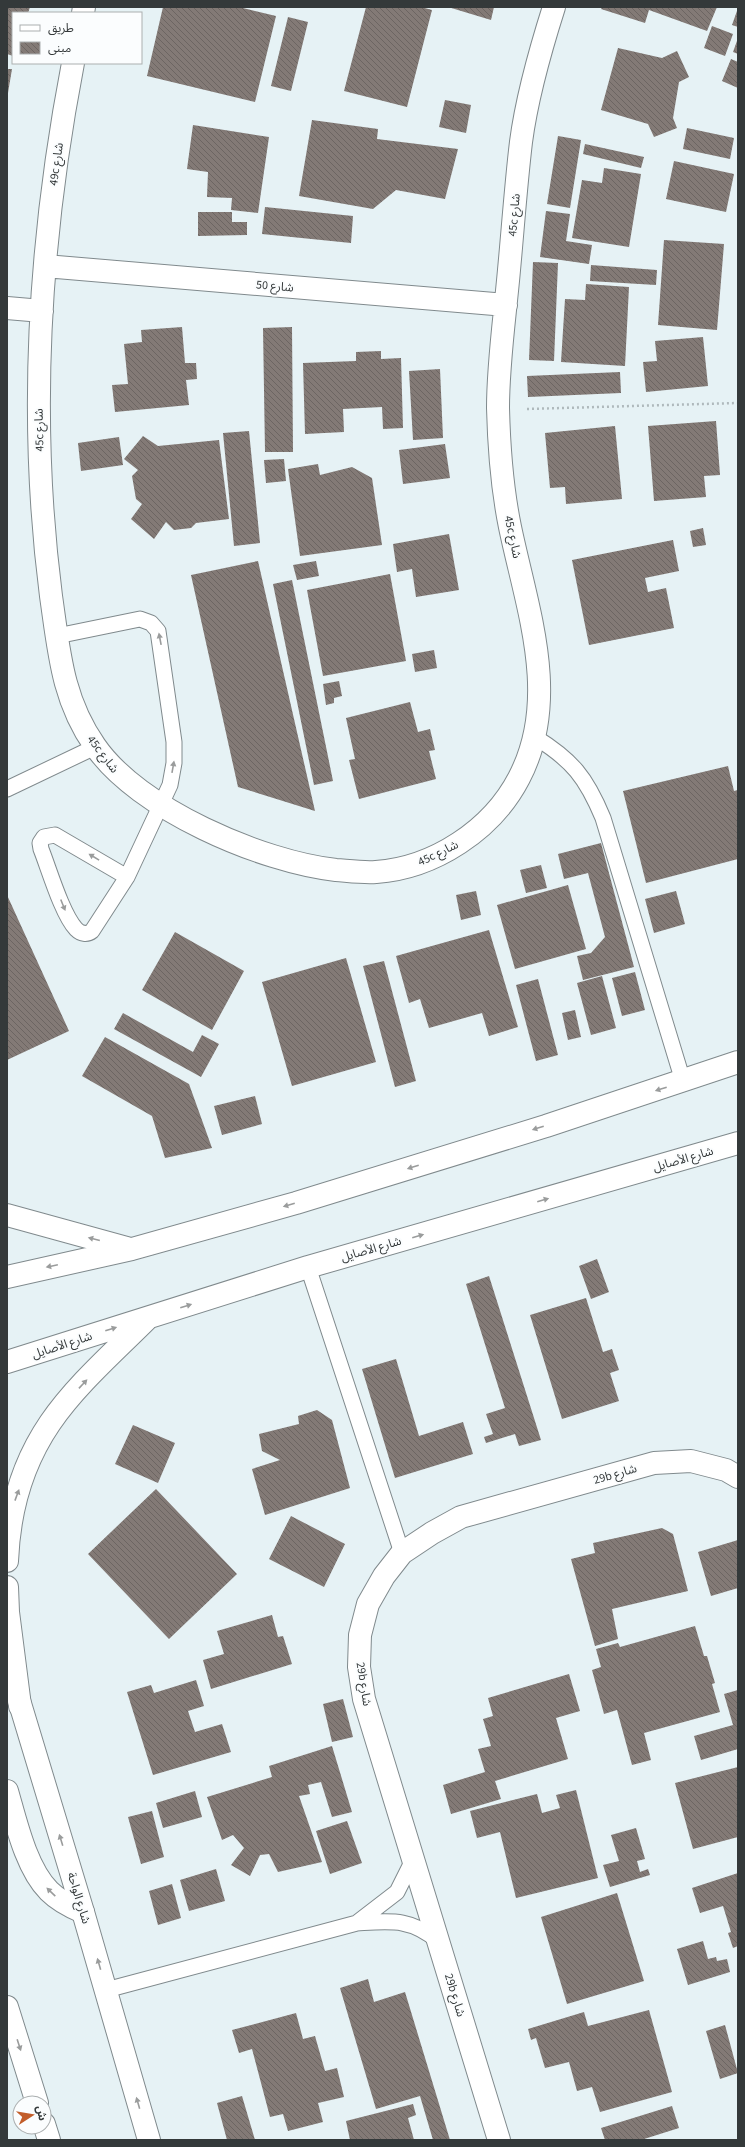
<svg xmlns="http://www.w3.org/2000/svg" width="745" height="2147" font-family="'Source Sans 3','Noto Sans Arabic',sans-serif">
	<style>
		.building { fill: url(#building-back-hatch) }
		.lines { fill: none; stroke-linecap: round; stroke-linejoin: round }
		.service-casing { stroke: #808a8d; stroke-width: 17 }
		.minor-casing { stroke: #808a8d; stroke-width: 24 }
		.tertiary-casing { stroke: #808a8d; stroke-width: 24 }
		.secondary-casing { stroke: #808a8d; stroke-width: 24 }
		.path { stroke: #afb9bc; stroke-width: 2.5; stroke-dasharray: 2 3; stroke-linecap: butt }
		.service { stroke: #fff; stroke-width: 15 }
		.minor { stroke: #fff; stroke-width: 22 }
		.tertiary { stroke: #fff; stroke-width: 22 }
		.secondary { stroke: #fff; stroke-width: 22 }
		.oneway { fill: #9a9c9c }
		.labels { text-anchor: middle; stroke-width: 4; stroke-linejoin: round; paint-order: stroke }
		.street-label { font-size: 12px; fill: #34393a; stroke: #fbfdfe }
	</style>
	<defs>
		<pattern id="building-back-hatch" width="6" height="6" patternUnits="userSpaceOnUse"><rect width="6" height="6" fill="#837a76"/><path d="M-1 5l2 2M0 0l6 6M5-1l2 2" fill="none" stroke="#6c6562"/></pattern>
	</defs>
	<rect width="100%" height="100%" fill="#e6f2f5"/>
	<path class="building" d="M7,7H30L28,13H13V56L7,54Z
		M163,7H239L276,16L255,102L147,76Z
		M366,7H421L432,10L407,107L344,91Z
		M448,7H494L491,20Z
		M602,7H717L707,31L649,10L645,23L601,9Z
		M738,8V27L732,25Z
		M288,17L308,22L291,91L271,86Z
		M712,26L733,34L725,56L704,48Z
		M738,38V54L733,52Z
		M618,48L662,58L677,51L689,77L679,82L673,118L677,128L654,137L648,124L601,110Z
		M731,59L738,62V88L722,81Z
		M7,69H12L8,93H7Z
		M445,100L471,105L466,133L439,127Z
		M312,120L378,129L377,139L458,149L445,199L396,190L373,209L299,196Z
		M193,125L269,137L258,213L231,210L232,198L207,197L208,172L187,169Z
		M687,128L734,138L730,159L683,149Z
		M558,136L581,140L570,208L547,204Z
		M585,144L644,157L641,168L583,154Z
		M674,161L734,174L726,212L666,199Z
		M604,168L641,174L629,247L572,238L582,180L602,183Z
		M265,207L353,216L351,243L262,234Z
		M546,211L570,214L566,241L592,245L589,264L540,257Z
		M198,212H232V222H247V235L198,236Z
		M664,240L724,244L717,330L658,325Z
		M533,262L558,263L554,361L529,360Z
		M591,265L657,270L656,285L590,281Z
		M586,284L629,287L625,366L561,362L565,299L585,300Z
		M182,327L185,363H196L197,379L186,380L189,405L115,412L112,385L128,384L124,344L142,342L141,330Z
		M292,327L293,452H265L263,328Z
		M703,337L708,386L646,392L643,362L657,361L655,341Z
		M381,351V359L401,358L403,428L383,429L382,407L343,409L344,432L305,434L303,363L356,361V352Z
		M440,369L443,438L413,440L409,371Z
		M620,372L621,393L528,397L527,376Z
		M716,421L720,475L704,476L706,497L654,501L648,426Z
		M615,426L622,499L566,504L565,487L550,488L545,433Z
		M249,431L260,543L234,546L223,433Z
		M143,436L158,446L219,440L229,519L196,523L191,528L174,530L166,522L154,539L131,519L142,504L136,499L132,476L138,470L124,459Z
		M119,437L123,465L81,471L78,443Z
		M445,444L450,478L403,484L399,450Z
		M284,459L286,481L266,483L264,460Z
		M318,464L320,475L352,467L372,478L382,545L300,556L288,469Z
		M703,528L706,545L693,547L690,531Z
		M449,534L459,590L416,597L412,569L397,572L393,544Z
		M673,540L679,571L645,578L648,592L666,588L674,628L589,645L572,560Z
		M258,561L315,811L238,787L191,575Z
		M316,561L319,576L297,580L293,565Z
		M390,574L406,661L323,676L307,590Z
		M292,580L333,781L314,785L273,584Z
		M434,650L437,668L415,672L412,654Z
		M339,681L342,696L334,698V703L326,705L323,684Z
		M410,702L418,732L430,729L435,750L429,751L436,779L359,799L349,760L355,759L346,718Z
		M728,766L734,791L738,790V859L646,883L623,791Z
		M601,843L634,967L583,980L577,956L591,953L605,937L588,873L564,879L558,854Z
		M541,865L547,888L526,893L520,870Z
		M568,885L586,949L515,969L497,905Z
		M476,891L481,915L461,920L456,895Z
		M676,891L685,924L654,933L645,899Z
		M7,895L69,1031L7,1060Z
		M489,930L518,1027L489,1036L482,1013L429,1028L420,999L409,1003L396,956Z
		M175,932L244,971L212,1030L142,990Z
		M346,958L376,1062L292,1086L262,982Z
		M384,961L416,1081L395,1087L363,966Z
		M635,972L645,1010L622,1016L612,978Z
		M602,976L616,1028L591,1035L577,983Z
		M538,979L558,1055L536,1061L516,985Z
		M575,1010L581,1037L568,1040L562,1013Z
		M123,1013L193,1052L202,1035L219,1044L201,1077L114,1029Z
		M105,1037L189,1084L212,1148L165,1158L152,1116L82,1076Z
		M255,1096L262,1124L222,1135L214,1106Z
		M597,1259L609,1292L591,1299L579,1266Z
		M489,1276L541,1440L519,1446L515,1434L486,1443L484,1437L493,1434L486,1414L505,1408L466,1284Z
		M586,1298L603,1352L612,1349L619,1370L610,1373L619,1401L562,1419L530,1315Z
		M396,1359L419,1436L463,1422L473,1454L395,1478L362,1369Z
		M317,1410L332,1420L350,1488L265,1515L252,1469L280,1460L262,1451L259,1434L299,1424L298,1416Z
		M133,1425L175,1443L158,1483L115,1464Z
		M156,1489L237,1574L169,1639L88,1554Z
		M291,1516L345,1544L324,1587L269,1559Z
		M662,1528L673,1534L688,1591L612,1609L618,1639L595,1646L571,1559L595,1553L593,1543Z
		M738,1540V1588L711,1596L698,1552Z
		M272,1615L278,1637L283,1636L292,1664L211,1689L203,1660L224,1654L217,1631Z
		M695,1626L704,1656H707L715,1683L712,1684L720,1712L644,1733L651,1760L632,1765L617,1710L604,1714L592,1670L601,1667L596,1649L618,1643L620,1647Z
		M569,1674L580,1711L556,1718L568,1759L495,1781L501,1799L451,1814L443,1785L485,1772L478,1749L491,1746L483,1719L493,1716L488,1698Z
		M196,1680L204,1706L188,1711L195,1732L222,1724L231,1752L153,1775L127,1692L151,1685L154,1693Z
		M738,1690V1749L701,1760L694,1736L733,1725L724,1694Z
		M343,1699L353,1737L332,1742L323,1704Z
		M332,1746L352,1812L332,1817L321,1782L308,1785L310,1794L299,1796L322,1862L278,1872L269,1854L260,1855L250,1876L231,1865L244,1848L233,1835L222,1840L207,1797L272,1777L269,1766Z
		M738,1767V1837L693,1849L675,1783Z
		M576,1790L598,1878L516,1898L500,1832L477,1838L470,1811L537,1794L542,1813L560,1808L556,1795Z
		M195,1791L202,1817L163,1828L156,1803Z
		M152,1811L164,1857L141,1864L128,1817Z
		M347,1821L362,1863L330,1874L316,1831Z
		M636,1828L645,1859L637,1861L640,1872L648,1869L650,1875L610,1887L603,1865L619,1861L611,1835Z
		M216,1869L225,1901L189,1911L180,1880Z
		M738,1873V1946L733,1948L728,1933L731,1932L723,1906L700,1913L692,1888Z
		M172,1884L181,1918L158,1925L149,1891Z
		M617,1893L644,1981L567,2004L541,1917Z
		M703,1941L708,1959L716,1957L717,1961L727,1959L730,1972L688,1985L677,1949Z
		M368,1979L374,2002L405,1992L450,2140H433L420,2096L376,2109L340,1988Z
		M649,2010L672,2092L600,2112L592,2087L577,2091L569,2062L545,2068L536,2038L531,2040L528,2029L584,2012L588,2026Z
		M296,2013L303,2039L315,2036L325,2071L337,2068L344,2097L318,2103L323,2122L288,2131L283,2114L270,2117L252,2049L239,2053L232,2030Z
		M725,2025L738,2073L720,2079L706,2031Z
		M242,2096L255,2140H227L217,2103Z
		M413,2104L416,2115L408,2118L414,2140H350L346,2121Z
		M672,2106L679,2128L641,2140H605L601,2128Z"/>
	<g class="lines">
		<defs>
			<path id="service" d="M57,636L140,619L151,623L158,631L174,742V763L170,785L127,877L92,931C87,935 81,934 76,929C62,914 49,869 41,849L40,843L44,837L55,835L127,877
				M535,737C572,760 586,777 603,818L683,1081
				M7,789L95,747
				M308,1267L402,1553
				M358,1922L397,1892L413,1860
				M106,1990L357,1923C391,1921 411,1918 438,1941"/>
			<path id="minor" d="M83,13L84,7
				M73,63C39,239 28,418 51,596C59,651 62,699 95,746C138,809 262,862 336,870C349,871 364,873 376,872C434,868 492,830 519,778C561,698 527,609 510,527C502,488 499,448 498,408C498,362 505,316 509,270C513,227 516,184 521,142C527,96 540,51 554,7
				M45,266L506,305
				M7,308L42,311
				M499,2140L364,1699L359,1667L360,1635L368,1604L384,1576L402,1553L432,1533L461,1517L654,1463L691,1461L726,1470L738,1477"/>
			<path id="tertiary" d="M15,1687L83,1912L149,2140
				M7,2007L37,2103
				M44,2124L49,2140"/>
			<path id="secondary" d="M7,1215L127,1248
				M7,1277L132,1249L296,1203L546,1126L738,1062
				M7,1362L308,1267L738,1143
				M7,1561C9,1512 22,1464 50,1423C76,1385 114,1352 147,1319
				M7,1587L8,1612L20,1706
				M7,1791C16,1822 26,1868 49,1891C59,1901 71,1907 83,1912"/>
		</defs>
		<use href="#service" class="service-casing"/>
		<use href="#minor" class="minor-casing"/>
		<use href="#tertiary" class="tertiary-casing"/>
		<use href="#secondary" class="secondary-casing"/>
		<path class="path" d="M527,409L738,403"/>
		<use href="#service" class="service"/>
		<use href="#minor" class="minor"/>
		<use href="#tertiary" class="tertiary"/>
		<use href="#secondary" class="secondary"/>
	</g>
	<defs><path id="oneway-solid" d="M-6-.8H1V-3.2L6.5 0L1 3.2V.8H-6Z"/></defs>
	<g class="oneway">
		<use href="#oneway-solid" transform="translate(160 639) rotate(-101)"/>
		<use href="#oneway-solid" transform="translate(173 767) rotate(-80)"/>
		<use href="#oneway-solid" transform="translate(94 857) rotate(-149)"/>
		<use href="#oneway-solid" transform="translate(63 905) rotate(68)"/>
		<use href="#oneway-solid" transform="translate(661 1089) rotate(162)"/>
		<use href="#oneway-solid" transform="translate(538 1128) rotate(163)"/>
		<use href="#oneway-solid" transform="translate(413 1167) rotate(163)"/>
		<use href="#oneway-solid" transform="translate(543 1200) rotate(-16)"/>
		<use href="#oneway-solid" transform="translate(289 1205) rotate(164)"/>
		<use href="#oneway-solid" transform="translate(418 1236) rotate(-16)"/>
		<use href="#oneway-solid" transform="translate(94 1239) rotate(-166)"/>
		<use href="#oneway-solid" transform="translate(52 1266) rotate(168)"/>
		<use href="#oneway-solid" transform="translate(186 1306) rotate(-17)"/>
		<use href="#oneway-solid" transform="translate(111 1329) rotate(-18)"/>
		<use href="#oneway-solid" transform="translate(83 1384) rotate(-47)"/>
		<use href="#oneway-solid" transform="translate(17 1495) rotate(-70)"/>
		<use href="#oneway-solid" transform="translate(61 1840) rotate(-107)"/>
		<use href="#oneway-solid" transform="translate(51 1892) rotate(-136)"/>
		<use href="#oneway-solid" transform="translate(99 1964) rotate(-106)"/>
		<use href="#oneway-solid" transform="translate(19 2045) rotate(72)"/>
		<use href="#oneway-solid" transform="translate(138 2103) rotate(-106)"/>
	</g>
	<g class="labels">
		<g class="street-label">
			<text transform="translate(56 164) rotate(-82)" y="4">49c شارع</text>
			<text transform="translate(514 215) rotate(-85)" y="4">45c شارع</text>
			<text transform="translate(275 286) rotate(5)" y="4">شارع 50</text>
			<text transform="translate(39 430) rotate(-91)" y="4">45c شارع</text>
			<text transform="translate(513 537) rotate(78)" y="4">45c شارع</text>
			<text transform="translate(103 754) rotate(53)" y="4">45c شارع</text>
			<text transform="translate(438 853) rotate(-26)" y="4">45c شارع</text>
			<text transform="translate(683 1159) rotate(-16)" y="4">شارع الأصايل</text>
			<text transform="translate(371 1249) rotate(-16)" y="4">شارع الأصايل</text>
			<text transform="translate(62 1345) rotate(-18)" y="4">شارع الأصايل</text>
			<text transform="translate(615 1474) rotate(-16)" y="4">29b شارع</text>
			<text transform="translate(364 1684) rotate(81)" y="4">29b شارع</text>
			<text transform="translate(79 1898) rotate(73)" y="4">شارع الواحة</text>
			<text transform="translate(455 1995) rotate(73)" y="4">29b شارع</text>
		</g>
	</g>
	<rect width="745" height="2147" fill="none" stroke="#34393a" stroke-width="16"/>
	<rect x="12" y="12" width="130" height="52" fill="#fbfdfe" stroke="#abafb0"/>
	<rect x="20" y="25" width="20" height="6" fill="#ffffff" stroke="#abafb0"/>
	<text x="48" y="32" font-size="12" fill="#34393a">طريق</text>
	<rect x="20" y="42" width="20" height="12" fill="url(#building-back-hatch)" stroke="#abafb0"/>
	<text x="48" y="52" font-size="12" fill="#34393a">مبنى</text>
	<g transform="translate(32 2115) rotate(78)"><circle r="19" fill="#fbfdfe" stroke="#abafb0"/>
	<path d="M0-3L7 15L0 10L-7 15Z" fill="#c25d2a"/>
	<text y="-6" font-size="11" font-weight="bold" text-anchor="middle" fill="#34393a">ش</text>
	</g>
</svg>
